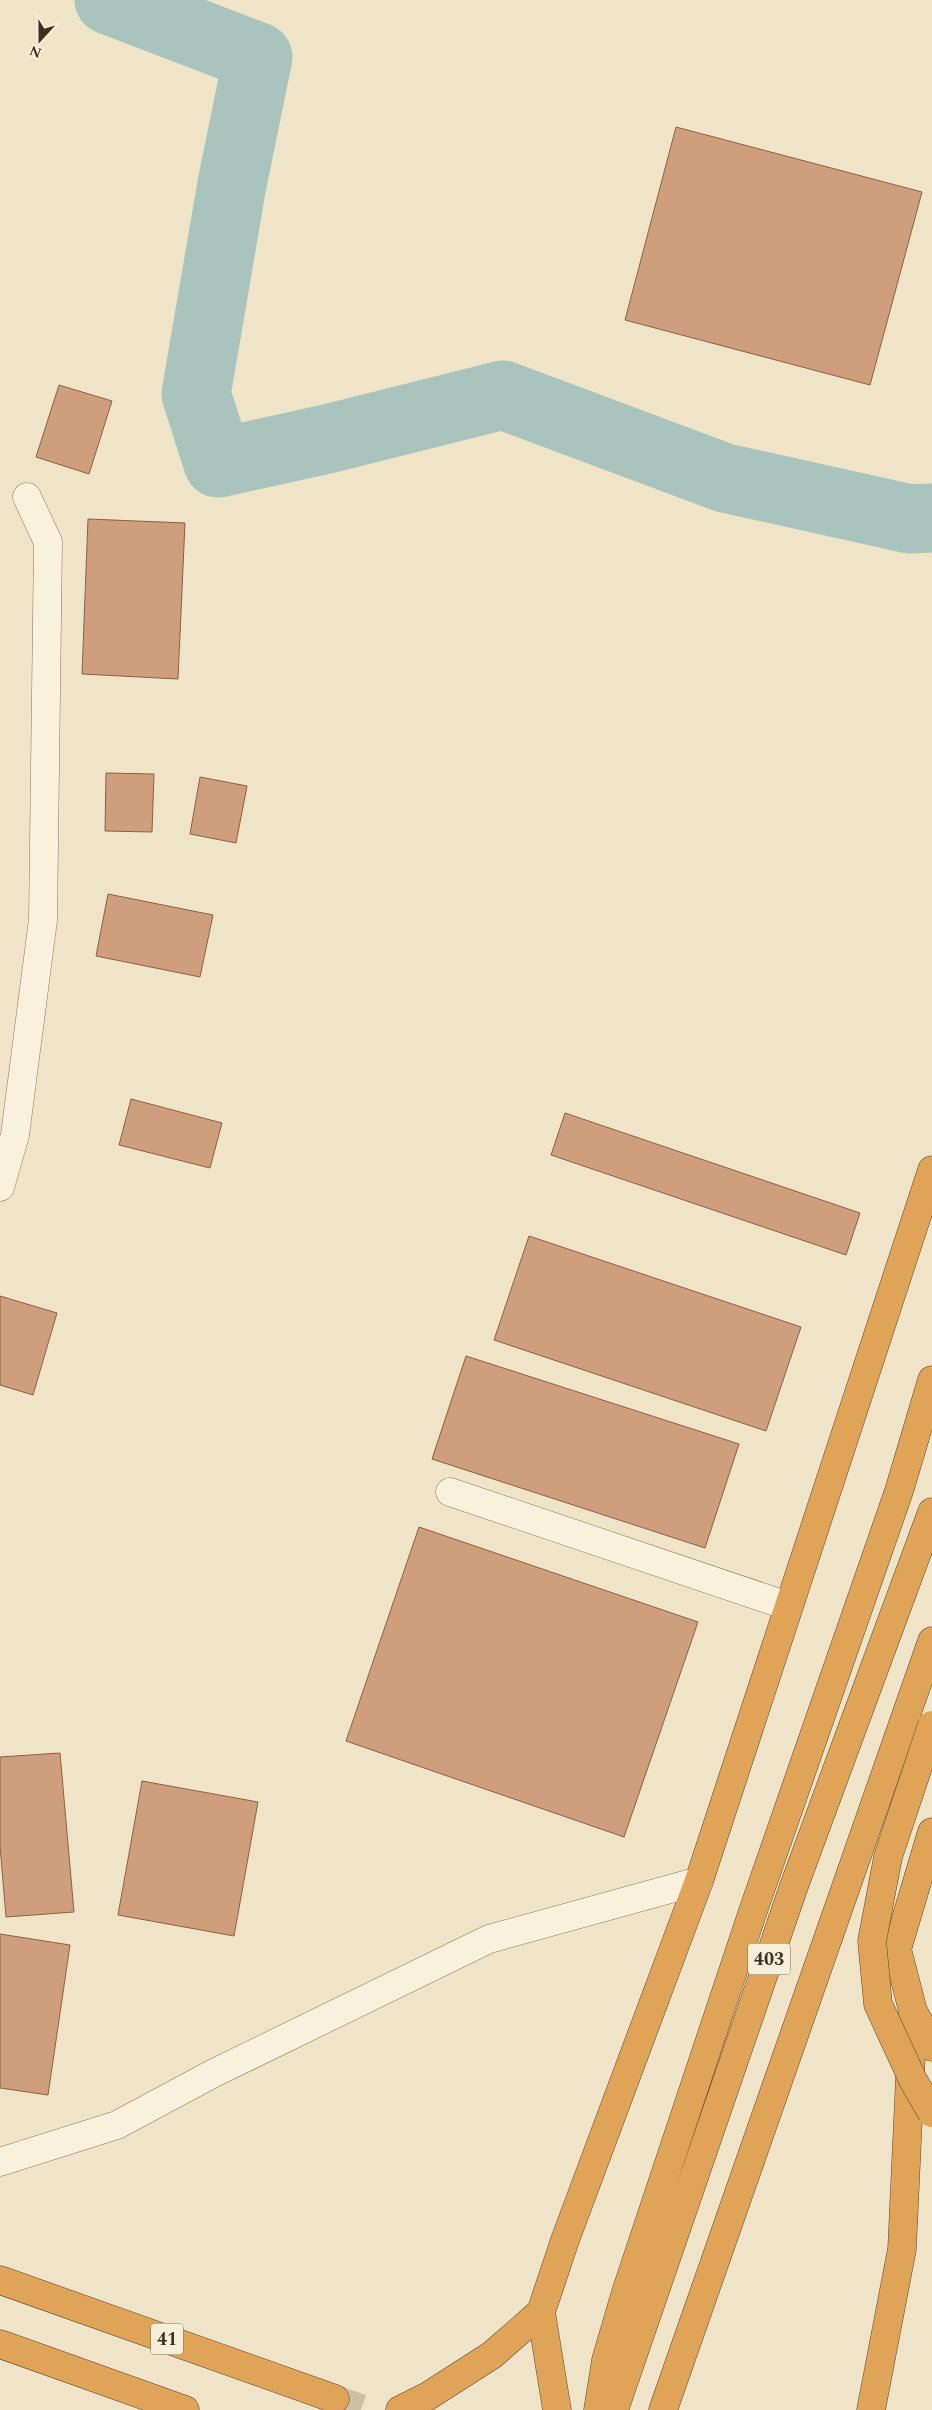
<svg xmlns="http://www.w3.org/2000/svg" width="932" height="2410" font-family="Spectral,serif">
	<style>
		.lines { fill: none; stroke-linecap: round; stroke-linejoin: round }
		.river { stroke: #a9c4bc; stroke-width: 69 }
		.building { fill: #cf9f7d; stroke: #8d5f41 }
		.highway-tunnel { stroke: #ccc0a6; stroke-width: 28; stroke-dasharray: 28 14; stroke-linecap: butt }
		.minor-casing { stroke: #8d765c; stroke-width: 29 }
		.highway-casing { stroke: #5b4430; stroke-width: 29 }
		.minor { stroke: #faf1dc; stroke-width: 28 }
		.highway { stroke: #e0a458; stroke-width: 28 }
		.highway-bridge-casing { stroke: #5b4430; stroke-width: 29; stroke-linecap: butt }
		.highway-bridge { stroke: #e0a458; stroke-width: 28 }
		.labels { text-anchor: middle; stroke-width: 4; stroke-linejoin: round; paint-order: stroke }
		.shield { fill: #f7eed8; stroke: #756857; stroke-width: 1 }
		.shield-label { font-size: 18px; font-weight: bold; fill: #3d2e20 }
	</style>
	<rect width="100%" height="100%" fill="#f0e4c8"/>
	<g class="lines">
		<path class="river" d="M109,0L258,57L232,184L196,394L218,463L327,439L503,395L725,478L910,519L932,518"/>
	</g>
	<path class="building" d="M676,127L922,192L870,385L625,320Z
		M59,385L112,401L89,474L36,457Z
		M88,519L185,523L178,679L82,674Z
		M106,773L154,774L152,832L105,831Z
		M200,777L247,786L236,843L190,834Z
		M108,894L213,915L200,977L96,956Z
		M131,1099L222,1123L210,1168L119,1145Z
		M565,1113L860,1213L846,1255L551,1155Z
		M529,1236L801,1327L766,1431L494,1340Z
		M0,1296L57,1313L33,1395L0,1385Z
		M466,1356L739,1444L705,1548L432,1459Z
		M419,1527L698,1622L624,1837L346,1741Z
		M60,1753L74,1912L6,1917L0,1846V1757Z
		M142,1781L258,1802L234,1936L118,1915Z
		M0,1934L70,1945L48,2095L0,2088Z"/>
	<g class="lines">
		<path class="highway-tunnel" d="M335,2399L366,2410"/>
		<defs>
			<path id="minor" d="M0,1187L15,1135L43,920L48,542L27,497
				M450,1492L788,1606
				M0,2162L117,2125L214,2073L489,1939L699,1881"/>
			<path id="highway" d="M932,1832L897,1949L913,2011L932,2047
				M0,2280L335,2399
				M541,2312L557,2410
				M0,2344L185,2410
				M400,2410L428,2396L492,2355L541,2312L565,2240L699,1881L932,1170
				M598,2410L606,2360L626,2292L753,1911L899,1491L932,1380
				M614,2410L794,1886L932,1512
				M663,2410L932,1641
				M871,2410L902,2249L913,2011"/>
		</defs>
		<use href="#minor" class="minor-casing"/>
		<use href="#highway" class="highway-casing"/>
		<use href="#minor" class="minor"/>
		<use href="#highway" class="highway"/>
		<defs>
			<path id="highway-bridge" d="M932,1725L888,1857L872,1941L878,2004L913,2080L932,2113"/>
		</defs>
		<use href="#highway-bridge" class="highway-bridge-casing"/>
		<use href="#highway-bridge" class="highway-bridge"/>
	</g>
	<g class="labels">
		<g class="shield">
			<rect x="748" y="1943.5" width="42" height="31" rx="4"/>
			<rect x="151" y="2323.5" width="32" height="31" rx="4"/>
		</g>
		<g class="shield-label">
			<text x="769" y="1965">403</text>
			<text x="167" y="2345">41</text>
		</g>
	</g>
	<g transform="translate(40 40) rotate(201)" stroke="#f7eed8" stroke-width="4" paint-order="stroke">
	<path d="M0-4L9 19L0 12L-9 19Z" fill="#3d2e20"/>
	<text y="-8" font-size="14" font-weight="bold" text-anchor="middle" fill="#3d2e20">N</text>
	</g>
</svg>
